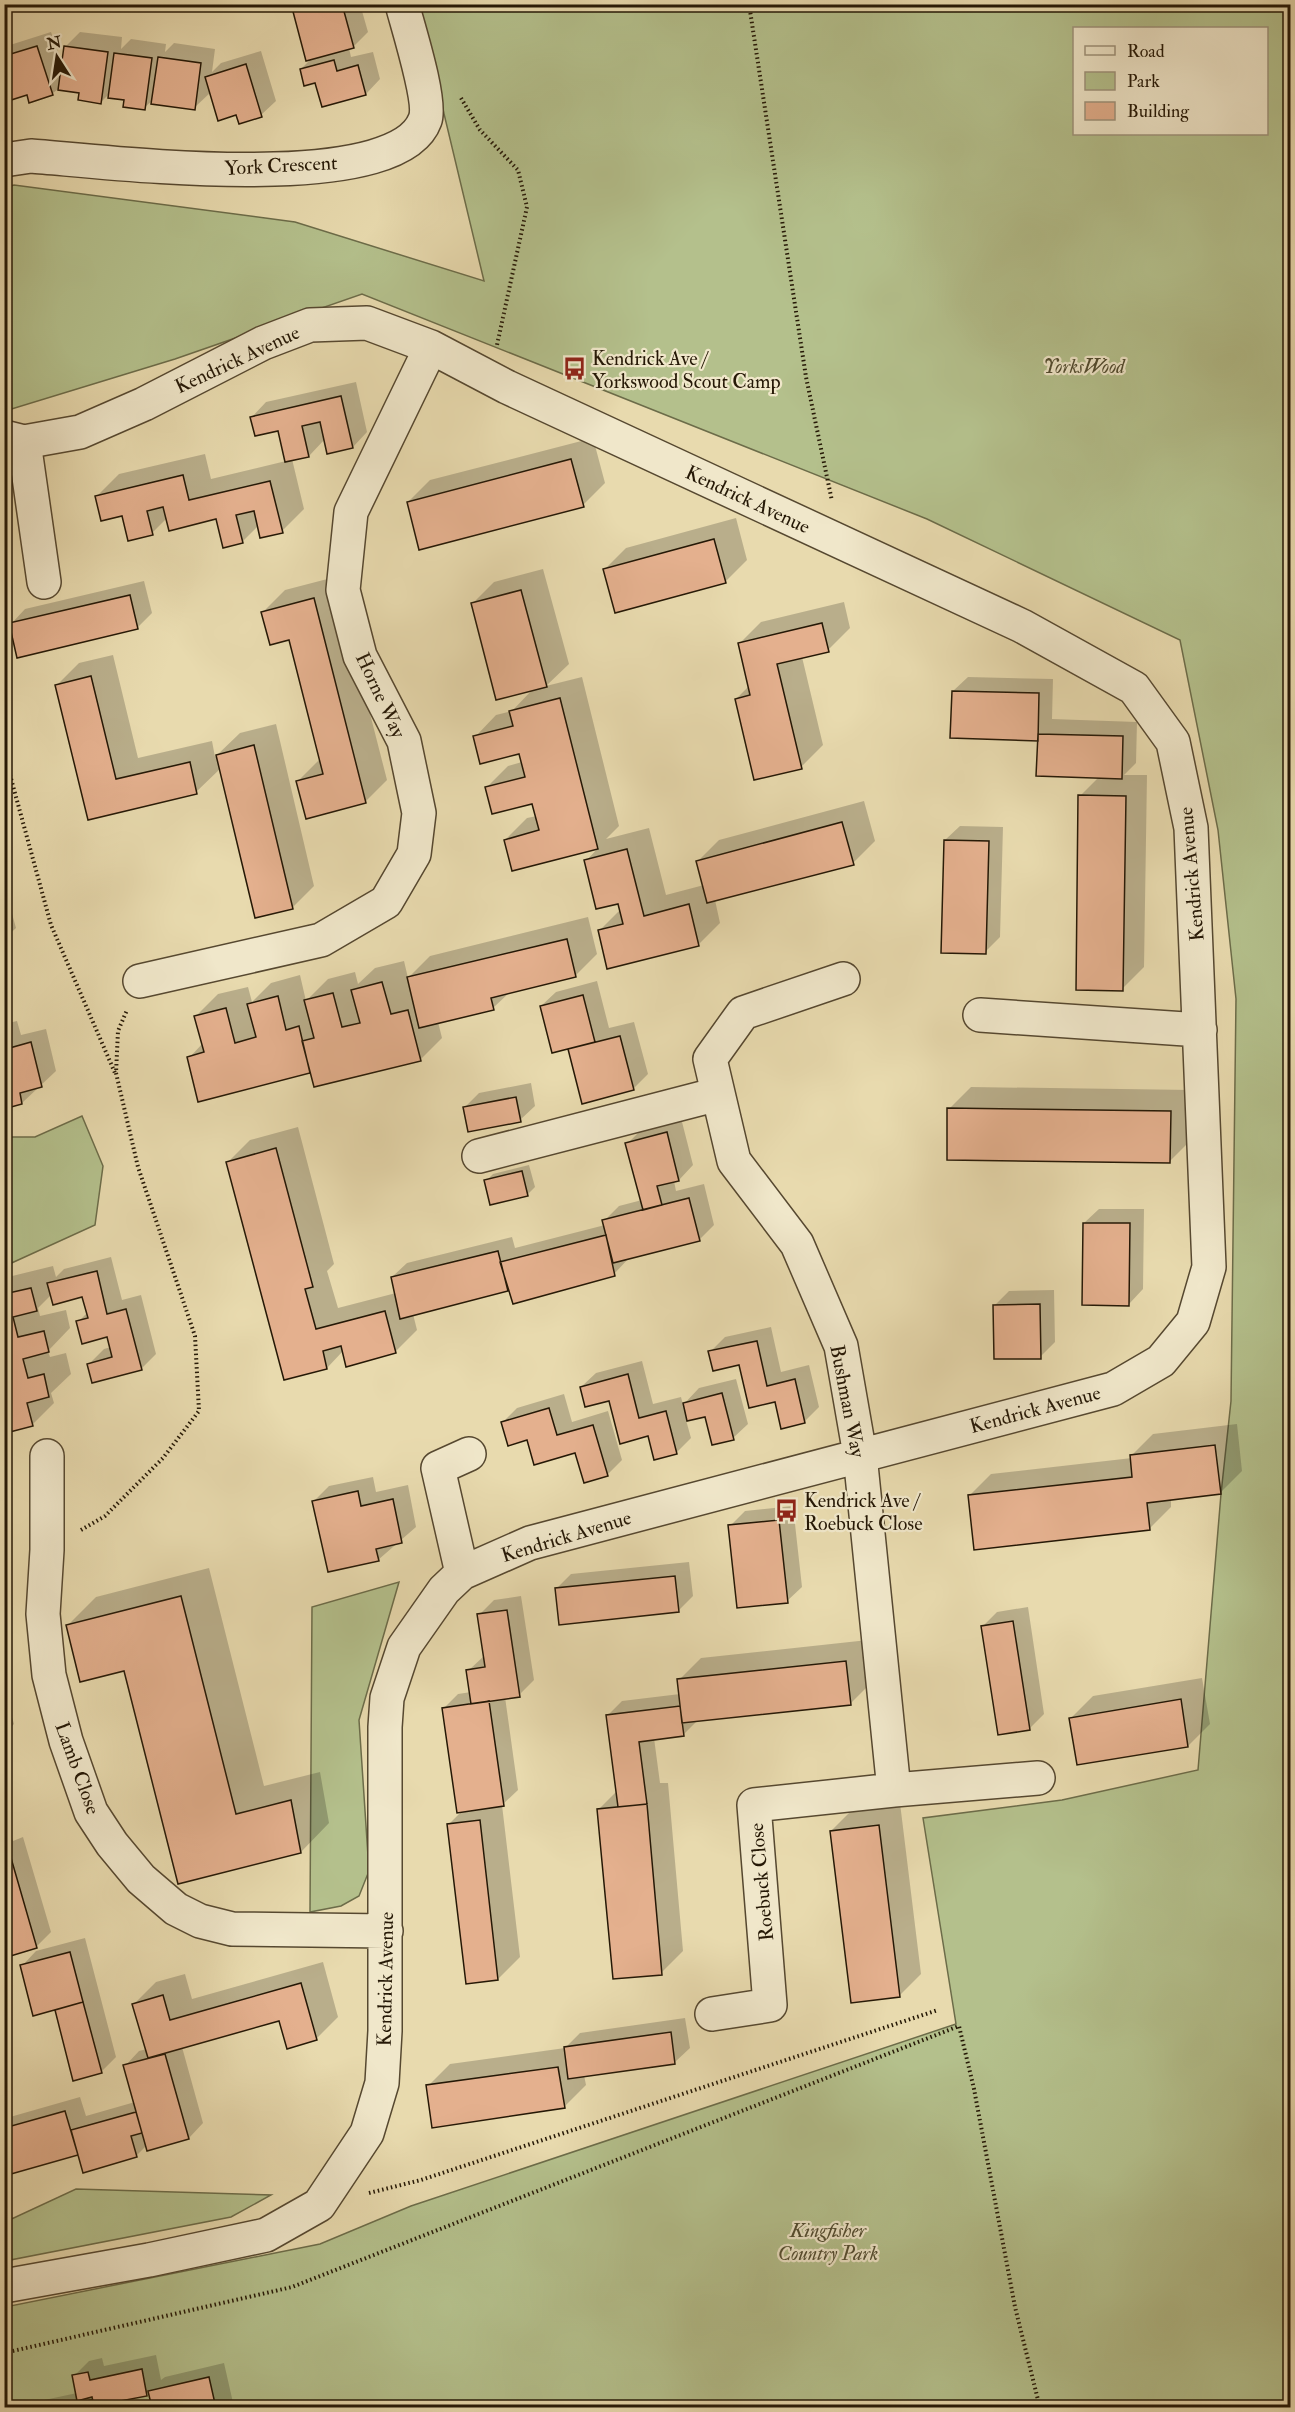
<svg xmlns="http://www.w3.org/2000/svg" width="1295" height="2412" font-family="'IM FELL Double Pica',serif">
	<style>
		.green { fill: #b4c08c; stroke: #6c6c49; stroke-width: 1.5; fill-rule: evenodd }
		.shadow { fill: #0003 }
		.building { fill: #e4b08e; stroke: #251806; stroke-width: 1.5 }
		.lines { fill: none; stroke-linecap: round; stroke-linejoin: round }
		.minor-casing { stroke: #564830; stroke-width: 36 }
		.path { stroke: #251806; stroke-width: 4; stroke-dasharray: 1.5 3; stroke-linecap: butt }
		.minor { stroke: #f0e7ca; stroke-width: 33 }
		.labels { text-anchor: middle; stroke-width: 4.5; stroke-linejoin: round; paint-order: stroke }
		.street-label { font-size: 20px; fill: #251806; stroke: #f0e7ca }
		.poi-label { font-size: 20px; fill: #251806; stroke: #f0e7ca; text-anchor: start }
		.park-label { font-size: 20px; font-style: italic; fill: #504a2e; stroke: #f0e7ca }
	</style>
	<rect width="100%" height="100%" fill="#e8daae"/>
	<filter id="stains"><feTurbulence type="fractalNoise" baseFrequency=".00333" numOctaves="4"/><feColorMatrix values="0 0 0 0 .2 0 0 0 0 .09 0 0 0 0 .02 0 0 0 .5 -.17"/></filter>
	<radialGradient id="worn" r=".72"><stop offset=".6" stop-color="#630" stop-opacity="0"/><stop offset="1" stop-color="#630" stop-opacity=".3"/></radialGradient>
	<path class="green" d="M418,5H1290V2407H5V2307L320,2244L411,2206L956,2024L923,1818L1062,1800L1198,1770L1221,1494L1231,1401L1236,999L1218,830L1180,640L927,519L362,294L175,359L5,411L4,188L14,185L295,222L484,281ZM1074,28H1266V134H1074Z
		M82,1116L103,1166L95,1225L5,1266V1137H35Z
		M399,1582L359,1720L369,1871L359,1896L341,1906L310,1912L312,1607Z
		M76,2189L271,2195L231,2217L5,2261V2222Z"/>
	<path class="shadow" d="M292,4H360L368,32L353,47L349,48L351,57L373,52L380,79L366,94L323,105L316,81L301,69L313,57Z
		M51,32L63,66L65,47L80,32L122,37L121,49L131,39L166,44L165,52L174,43L215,49L212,72L221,63L261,51L276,101L261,115L237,113L211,92L194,108L154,99L144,108L110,93L101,102L81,92L58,89L52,94L28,93L4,86V51L10,45Z
		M356,382L367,432L353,447L325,439L309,456L292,459L304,509L282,531L259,525L242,542L217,518H167L152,533L97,496L119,474L205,454L211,479L286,461L279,429L252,417L266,402Z
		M593,438L605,483L583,505L408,502L430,480Z
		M736,518L747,560L725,582L604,570L626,548Z
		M543,569L569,664L546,686L582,677L619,826L606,839L649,828L666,895L704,885L697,862L719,840L864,801L875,841L853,863L715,900L720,923L698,945L599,931L621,909L619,902L586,861L599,847L513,869L505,840L527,818L537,816L533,802L486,788L508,766L522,762L520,752L475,737L496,715L512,711L533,689L472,604L494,582Z
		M335,577L387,780L365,802L298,781L321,758L290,638L263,612L285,590Z
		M144,581L152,613L137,628L11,624L25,609Z
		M844,602L850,628L828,650L802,657L823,745L801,767L736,699L749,686L739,644L761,622Z
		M113,655L138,758L212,741L215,757L240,733L276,724L314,886L292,908L221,768L196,792L89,818L57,685L79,663Z
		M968,677L1053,679L1052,719L1137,722L1136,763L1124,775H1147L1144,967L1122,989L1080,796L1099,777L1039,739L953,691Z
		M960,826L1003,827L1000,937L985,952L945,840Z
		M4,885L16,928L4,939Z
		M588,917L597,954L575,976L510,992L493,1008L438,1022L442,1038L420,1060L311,1071L199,1100L189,1058L203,1043L196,1016L218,994L248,987L252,1002L271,983L300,975L306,1001L328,979L355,972L358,984L375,968L404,961L408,978L430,956Z
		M597,981L609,1028L634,1022L648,1074L633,1089L583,1102L569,1047L541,1006L556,992Z
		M17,1021L21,1035L46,1029L56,1071L22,1103L4,1107V1024Z
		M531,1083L535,1106L520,1120L464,1108L479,1093Z
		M971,1087L1192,1090L1191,1140L1169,1162L949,1109Z
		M681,1118L693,1165L679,1180L674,1181L676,1191L704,1184L714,1225L699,1240L629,1258L614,1274L509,1290L413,1314L417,1330L395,1352L343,1351L327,1368L228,1162L250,1140L298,1127L334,1264L327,1271L338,1308L396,1293L392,1277L407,1263L512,1237L515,1248L605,1225L604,1221L619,1206L642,1200L627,1144L642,1129Z
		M529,1165L535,1187L528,1194L486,1181L493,1174Z
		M1099,1209H1144L1143,1289L1129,1304L1084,1223Z
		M111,1257L122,1300L141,1295L156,1354L141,1369L89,1364L104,1349L111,1347L108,1335L78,1322L88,1312L83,1295L52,1294L38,1308L40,1316L66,1310L70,1328L48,1351L50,1357L66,1353L71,1374L51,1393L54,1403L32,1425L7,1431L4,1422V1278L53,1266L56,1277L64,1269Z
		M1054,1290L1055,1342L1040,1357L995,1305L1009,1291Z
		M771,1327L781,1372L809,1365L819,1407L804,1422L776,1400L740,1363L710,1352L725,1337Z
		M642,1361L653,1404L681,1397L683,1405L699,1388L736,1379L748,1424L733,1438L706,1415L686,1420L691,1438L676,1453L649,1435L610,1399L581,1387L596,1373Z
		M564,1394L572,1422L608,1411L622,1460L607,1475L577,1451L528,1439L502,1423L517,1408Z
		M1237,1424L1242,1471L1220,1493L1171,1498V1507L1149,1529L969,1496L991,1474L1132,1458L1131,1456L1153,1434Z
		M373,1477L376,1492L408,1485L416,1527L378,1560L314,1501L329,1486Z
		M793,1506L802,1587L787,1601L730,1526L745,1511Z
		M689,1562L693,1596L678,1611L556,1589L571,1574Z
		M209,1568L264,1786L320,1772L329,1823L301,1852L179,1883L125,1669L68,1625L96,1597Z
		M521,1596L534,1680L519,1695L505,1697L518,1790L502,1805L520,1957L498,1979L449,1824L462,1811L443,1709L458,1694L471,1692L468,1671L485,1655L479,1615L494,1600Z
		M1028,1607L1044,1714L1029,1729L982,1627L997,1612Z
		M868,1640L872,1682L850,1704L698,1720L683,1735L654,1738L660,1783H668L683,1951L661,1973L599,1809L617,1791L607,1716L622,1701L680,1694L679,1680L701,1658Z
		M1202,1678L1210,1724L1188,1746L1071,1718L1093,1696Z
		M7,1700L14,1724L4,1734V1701Z
		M900,1803L921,1974L899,1996L831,1831L853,1809Z
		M4,1813L13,1841L23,1837L51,1932L36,1947L4,1956Z
		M85,1938L116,2057L101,2072L74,2079L56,2008L22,1966L36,1951Z
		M323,1962L338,2017L316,2039L280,2019L182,2047L203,2123L189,2138L147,2145L136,2156L79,2153L4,2174V2102L10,2117L80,2097L86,2116L135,2102L125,2066L139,2051L147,2049L134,2004L156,1982L185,1974L192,1999Z
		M685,2018L690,2048L675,2062L584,2075L586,2085L564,2107L428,2086L450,2064L565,2048L580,2033Z
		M156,2355L161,2380L165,2377L224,2363L234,2407L153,2408L150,2391L146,2394L109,2402L110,2408H30L35,2402L77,2393L74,2376L89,2361L102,2358L104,2366Z"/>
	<path class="building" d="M291,4H342L354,48L306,61Z
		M37,46L53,95L29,103L27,95L8,101L4,93V56Z
		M64,46L108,52L101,104L78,100L79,93L58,90Z
		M114,53L152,58L145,110L123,107L124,100L108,98Z
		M158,57L201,63L195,110L151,104Z
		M334,60L337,71L358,65L366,95L322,107L315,83L304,86L300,69Z
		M246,64L262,117L239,124L236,115L218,121L205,77Z
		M341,396L353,448L327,454L320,422L302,426L309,457L285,462L278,431L255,436L250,417Z
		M571,459L584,507L419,550L407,502Z
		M183,475L189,500L270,481L283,533L260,538L254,511L236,515L243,543L223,548L216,519L169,531L163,507L147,511L153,535L128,541L122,516L101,521L95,496Z
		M714,539L726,583L615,613L603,569Z
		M521,590L547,687L496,700L471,603Z
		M130,595L138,629L17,658L9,623Z
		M314,598L366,803L306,819L296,781L323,774L289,640L270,645L261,612Z
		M822,623L829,652L777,664L802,769L754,780L735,699L750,695L738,643Z
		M91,676L116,779L190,762L197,794L88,820L55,685Z
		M952,691L1039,693L1038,741L950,738Z
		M560,698L598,849L512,871L504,840L539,830L532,804L492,814L485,787L525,777L519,754L480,764L473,736L513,726L509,711Z
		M1038,734L1123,736L1122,779L1036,776Z
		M254,745L293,909L255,918L216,755Z
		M1078,795L1126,796L1123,991L1076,990Z
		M842,822L854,865L707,903L696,861Z
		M944,840L989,841L986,954L941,953Z
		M627,849L644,916L689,904L699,946L607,969L598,930L623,924L618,904L596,909L584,860Z
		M567,939L576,977L491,998L494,1010L419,1028L407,977Z
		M382,982L391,1014L408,1010L421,1061L314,1087L302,1041L314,1038L304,1000L333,993L342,1027L360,1023L351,990Z
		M583,995L595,1042L552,1053L540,1006Z
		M278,996L286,1030L299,1026L310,1073L198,1102L187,1057L204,1052L194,1016L226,1008L235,1043L256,1037L247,1004Z
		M620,1036L634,1090L582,1104L568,1049Z
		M31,1042L42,1087L20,1093L22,1104L4,1109V1043L6,1049Z
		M516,1097L521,1122L468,1132L463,1107Z
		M947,1108L1171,1111L1170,1163L947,1160Z
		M667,1132L679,1181L657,1186L662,1205L643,1210L625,1143Z
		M276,1148L313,1287L305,1289L316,1329L385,1311L396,1353L346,1367L341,1346L323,1351L327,1369L284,1380L226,1162Z
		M522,1171L528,1196L490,1205L484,1180Z
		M689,1198L700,1241L613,1263L602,1220Z
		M1083,1223H1130L1129,1306L1082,1305Z
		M606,1235L615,1276L513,1304L500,1262Z
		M498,1251L508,1291L400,1319L391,1277Z
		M97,1271L107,1314L126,1309L142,1370L92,1383L87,1364L112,1357L107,1337L82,1344L76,1321L88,1318L82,1297L53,1305L47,1283Z
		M31,1288L37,1311L13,1317L18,1337L44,1331L49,1352L23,1359L28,1378L44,1374L49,1397L27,1403L33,1426L6,1433L4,1294Z
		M1040,1304L1041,1359H994L993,1305Z
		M757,1341L767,1386L795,1379L805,1423L781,1429L775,1402L749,1408L739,1365L713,1371L708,1351Z
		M628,1374L639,1418L666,1411L677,1454L654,1460L648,1436L620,1444L609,1401L585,1407L580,1387Z
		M722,1393L734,1440L712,1445L705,1417L687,1421L683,1403Z
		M549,1408L557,1435L593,1425L608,1476L584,1483L575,1453L534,1465L527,1440L508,1446L501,1422Z
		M1215,1445L1221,1494L1147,1503L1150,1530L974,1550L968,1495L1132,1477L1130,1455Z
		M358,1491L361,1506L393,1499L402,1543L376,1549L379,1561L328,1572L312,1501Z
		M779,1520L788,1603L737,1608L728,1525Z
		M675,1576L679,1612L559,1625L555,1588Z
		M181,1596L236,1814L291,1800L301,1853L178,1884L124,1671L80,1682L66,1625Z
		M507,1610L520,1697L471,1704L466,1670L485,1667L477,1614Z
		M1013,1621L1030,1730L998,1735L981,1626Z
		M846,1661L851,1705L682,1723L677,1679Z
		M1181,1699L1188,1747L1077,1765L1069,1718Z
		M489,1701L504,1806L457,1813L442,1708Z
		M680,1706L684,1736L639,1742L647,1804L618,1807L606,1715Z
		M647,1804L662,1975L613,1979L597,1809Z
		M480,1820L498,1980L466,1984L447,1824Z
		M879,1825L900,1997L851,2003L830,1831Z
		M9,1851L37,1948L4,1958V1852Z
		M70,1952L83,2002L33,2016L20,1965Z
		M301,1983L317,2040L287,2049L279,2021L148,2058L132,2004L163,1995L170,2020Z
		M83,2002L102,2073L73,2081L55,2010Z
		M671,2032L675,2064L568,2079L564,2047Z
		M165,2054L189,2139L147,2151L123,2065Z
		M558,2067L565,2108L432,2128L426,2085Z
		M65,2111L78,2155L4,2176V2128Z
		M136,2112L142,2133L131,2136L137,2157L83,2173L71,2130Z
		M142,2369L147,2396L94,2406L92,2397L77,2401L72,2375L88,2372L90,2380Z
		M209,2377L216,2408H152L148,2391Z
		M91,2400L93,2408H58Z"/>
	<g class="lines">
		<defs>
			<path id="minor" d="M4,160L31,156C102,161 396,199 425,120C432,102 408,27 402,4
				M4,437L24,442L80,432L144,404L263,343L310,325L367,323L431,347L507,387L1022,626L1134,688L1173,742L1191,828L1209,1267L1193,1322L1161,1361L1113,1389L530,1543L462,1573L444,1590L404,1647L387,1698L385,1727V2031L382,2083L367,2133L319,2205L266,2235L149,2260L4,2286
				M24,442L44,582
				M843,979L743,1013L710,1059L734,1161L797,1244L841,1346L860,1455L894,1790L1038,1778
				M140,981L321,940L386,902L414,854L419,813L404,741L360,656L343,590L351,512L431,347
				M980,1015L1200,1030
				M479,1156L718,1094
				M47,1456V1550L43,1614L49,1675L66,1741L91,1812L112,1844L141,1879L176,1909L200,1921L232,1929L386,1931
				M462,1573L438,1468L469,1454
				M712,2014L770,2005L754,1805L894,1790"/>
		</defs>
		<use href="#minor" class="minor-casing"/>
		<path class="path" d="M749,4L806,377L832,501
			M461,98L480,130L518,170L527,207L497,345
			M4,753L51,925L115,1073
			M81,1530L105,1516L163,1458L199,1411L195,1336L138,1167L116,1073L118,1031L127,1010
			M369,2193L421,2180L938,2010
			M4,2353L292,2287L959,2026L974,2089L1015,2307L1040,2408"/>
		<use href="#minor" class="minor"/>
	</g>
	<defs>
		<symbol id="bus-bare" viewBox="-9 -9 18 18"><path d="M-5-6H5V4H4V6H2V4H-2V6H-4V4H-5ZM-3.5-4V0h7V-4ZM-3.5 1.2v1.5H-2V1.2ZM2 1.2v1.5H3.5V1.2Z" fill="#8f2418" stroke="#f0e7ca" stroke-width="2.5" paint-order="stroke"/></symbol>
	</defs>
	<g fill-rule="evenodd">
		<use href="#bus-bare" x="558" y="352" width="33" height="33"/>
		<use href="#bus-bare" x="770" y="1494" width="33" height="33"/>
	</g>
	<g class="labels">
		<g class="street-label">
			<text transform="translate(281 165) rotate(-3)" y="7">York Crescent</text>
			<text transform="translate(237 359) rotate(-25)" y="7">Kendrick Avenue</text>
			<text transform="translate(748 499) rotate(25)" y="7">Kendrick Avenue</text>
			<text transform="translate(381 695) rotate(65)" y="7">Horne Way</text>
			<text transform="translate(1191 874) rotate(-95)" y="7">Kendrick Avenue</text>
			<text transform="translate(848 1401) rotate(79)" y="7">Bushman Way</text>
			<text transform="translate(1035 1409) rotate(-15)" y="7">Kendrick Avenue</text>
			<text transform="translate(566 1536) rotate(-17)" y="7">Kendrick Avenue</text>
			<text transform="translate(78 1768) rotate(70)" y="7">Lamb Close</text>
			<text transform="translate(761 1882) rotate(-95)" y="7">Roebuck Close</text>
			<text transform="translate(385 1979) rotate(-89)" y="7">Kendrick Avenue</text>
		</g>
		<g class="poi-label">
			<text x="592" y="365">Kendrick Ave /<tspan x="592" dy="23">Yorkswood Scout Camp</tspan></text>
			<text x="804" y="1507">Kendrick Ave /<tspan x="804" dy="23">Roebuck Close</tspan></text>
		</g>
		<g class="park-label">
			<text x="1084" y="373">YorksWood</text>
			<text x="828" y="2237">Kingfisher<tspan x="828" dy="23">Country Park</tspan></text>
		</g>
	</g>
	<rect width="1295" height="2412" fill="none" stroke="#e8daae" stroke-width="24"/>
	<rect x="6" y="6" width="1283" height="2400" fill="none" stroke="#251806" stroke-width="3"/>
	<rect x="12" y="12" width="1271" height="2388" fill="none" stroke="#251806" stroke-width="1.5"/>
	<rect x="1073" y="27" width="195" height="108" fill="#f0e7ca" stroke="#9f947c" stroke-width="1.5"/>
	<rect x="1085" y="46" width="30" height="9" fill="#f0e7ca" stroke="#9f947c" stroke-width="1.5"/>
	<text x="1127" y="57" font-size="18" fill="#251806">Road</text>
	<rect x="1085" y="72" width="30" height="18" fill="#b4c08c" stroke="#9f947c" stroke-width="1.5"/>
	<text x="1127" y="87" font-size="18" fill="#251806">Park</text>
	<rect x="1085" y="102" width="30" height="18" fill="#e4b08e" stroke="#9f947c" stroke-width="1.5"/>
	<text x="1127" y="117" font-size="18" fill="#251806">Building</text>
	<g transform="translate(57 57) rotate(348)" stroke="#f0e7ca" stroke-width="4.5" paint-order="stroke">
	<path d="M0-4.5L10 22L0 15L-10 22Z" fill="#251806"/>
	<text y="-9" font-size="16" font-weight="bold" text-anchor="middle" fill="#251806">N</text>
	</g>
	<rect width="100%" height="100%" filter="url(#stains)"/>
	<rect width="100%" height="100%" fill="url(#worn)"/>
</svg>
